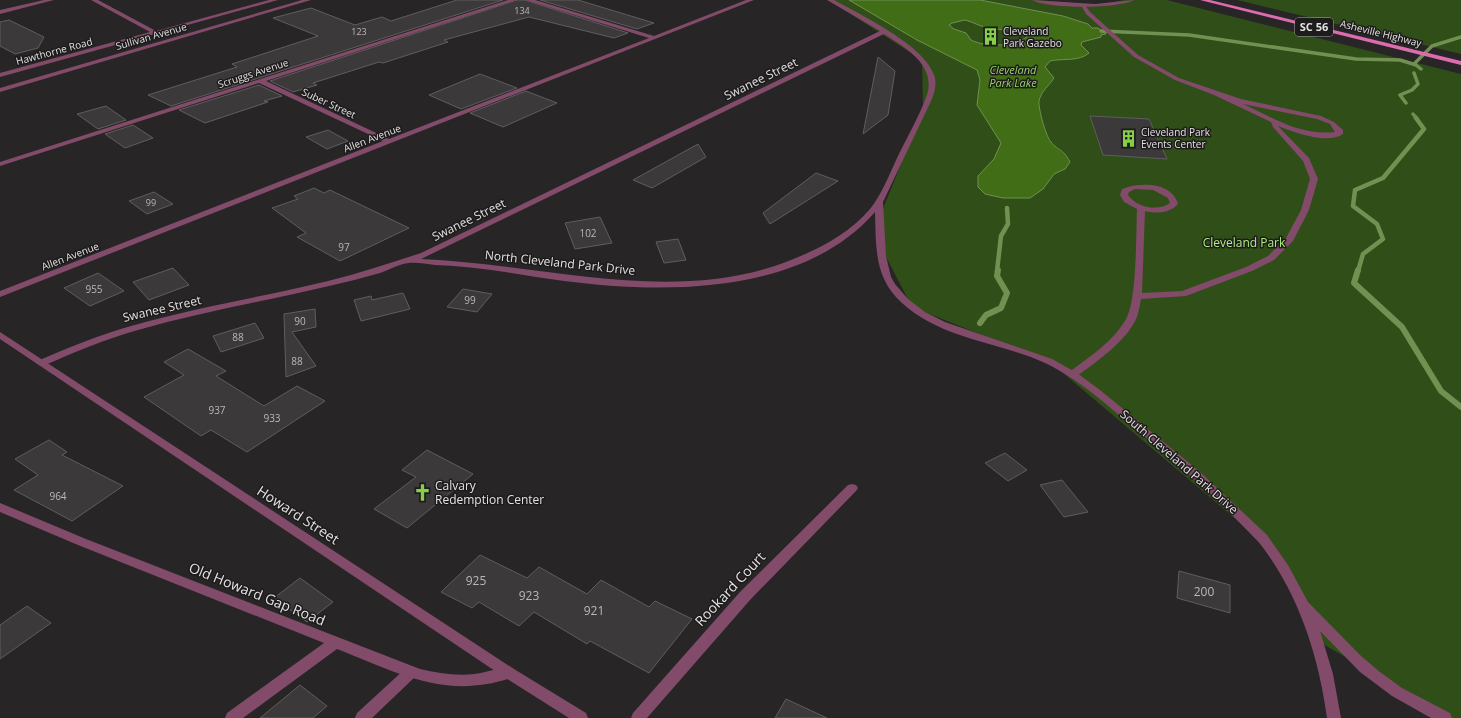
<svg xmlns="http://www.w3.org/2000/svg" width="1461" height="718" font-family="'Open Sans',sans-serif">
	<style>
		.green { fill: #304e18 }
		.water { fill: #406d15; stroke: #719052; fill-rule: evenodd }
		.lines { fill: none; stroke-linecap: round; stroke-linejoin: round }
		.stream-far2 { stroke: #719052; stroke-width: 3.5 }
		.stream-far1 { stroke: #719052; stroke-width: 4.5 }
		.stream { stroke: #719052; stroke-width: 6 }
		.building { fill: #3c393a; stroke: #5f5d5e }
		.service { fill: #814b69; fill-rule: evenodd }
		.minor { fill: #814b69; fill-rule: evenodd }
		.tertiary { fill: #814b69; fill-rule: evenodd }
		.primary { fill: #db6cae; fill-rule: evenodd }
		.labels { text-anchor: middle; stroke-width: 3; stroke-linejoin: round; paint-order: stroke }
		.far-number-label { font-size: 9px; fill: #b9b7b8 }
		.far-poi-label { font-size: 10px; fill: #e3e1e2; stroke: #1e1b1c; text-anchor: start }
		.far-street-label { font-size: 10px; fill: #e3e1e2; stroke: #1e1b1c }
		.number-label { font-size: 10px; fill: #b9b7b8 }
		.shield { fill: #1e1b1c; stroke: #a8a6a7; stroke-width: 1 }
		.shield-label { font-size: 11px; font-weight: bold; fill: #e3e1e2 }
		.far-water-label { font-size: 11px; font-style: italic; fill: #95d367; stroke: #1e1b1c }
		.street-label { font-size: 12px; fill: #e3e1e2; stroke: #1e1b1c }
		.park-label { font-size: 12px; fill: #aeee81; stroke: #1e1b1c }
		.poi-label { font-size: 12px; fill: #e3e1e2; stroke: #1e1b1c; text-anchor: start }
		.near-number-label { font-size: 12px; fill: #b9b7b8 }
		.near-street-label { font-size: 14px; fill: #e3e1e2; stroke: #1e1b1c }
	</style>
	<rect width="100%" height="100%" fill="#272526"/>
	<path class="green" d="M829,0H1037L1098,5L1124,0H1167L1461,74V718H1451L1316,640L1270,548L1050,362L912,307L882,249L880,216L923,110L922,60Z
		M1237,0H1461V54Z"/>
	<path class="water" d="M849,0H980L1063,16L1088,24L1092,28H1098L1106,34L1101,35V37L1082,42L1081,45L1089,53C1079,62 1062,58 1050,61L1045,67L1054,78C1049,86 1041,91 1039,101C1038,108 1046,137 1051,142C1059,152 1062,147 1070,162L1065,169L1054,174L1043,189L1030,198H1003L985,194L978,187V176L994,159L1001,143L977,105L980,80L977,70L917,40ZM965,20C974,22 980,27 989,28C1001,31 1014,28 1027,31L1029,34C1020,48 984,47 971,40L966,33L954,29L949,25L952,23Z"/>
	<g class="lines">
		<path class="stream-far2" d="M1101,31L1189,35L1356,59L1400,60L1416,65L1421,69
			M1414,64L1432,46L1461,37
			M1406,103L1400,95L1412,90L1418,84L1414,73
			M1413,114L1417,119"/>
		<path class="stream-far1" d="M997,271L1001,236L1008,224L1007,208
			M1358,271L1363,254L1383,239L1377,224L1353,206L1355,190L1383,178L1424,129L1416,118"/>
		<path class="stream" d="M1358,270L1354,283L1402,327L1441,391L1461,407
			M980,323L986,315L1001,308L1007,293L997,276L998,270"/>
	</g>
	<path class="building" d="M457,0H503L171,106L148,95L237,67L232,64L318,36L273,18L311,8L355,25L382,17L391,21Z
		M517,0H525L628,33L614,38L529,17L444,40L448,42L383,63L379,62L313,83L317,85L293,92L270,81Z
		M540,0H578L654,23L637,29Z
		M9,20L44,37L38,48L15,54L0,46V22Z
		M878,57L895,71L888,115L863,134Z
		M480,74L517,88L461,109L429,95Z
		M259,85L282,96L264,101L268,102L205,123L179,110Z
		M526,91L557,103L503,127L470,113Z
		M106,106L126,120L98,129L77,114Z
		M1090,116L1149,119L1167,159L1103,155Z
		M133,125L153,138L125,148L105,134Z
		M328,130L348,141L327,149L306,137Z
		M698,144L706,157L652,188L633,180Z
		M816,173L838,181L770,224L763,213Z
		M314,188L324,193L330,190L409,228L340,261L297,237L306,233L272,208L298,199L294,196Z
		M154,192L173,204L147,214L129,201Z
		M600,217L612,243L575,249L565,223Z
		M678,239L686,260L664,263L656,242Z
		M173,268L189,285L149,300L133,282Z
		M98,273L124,291L90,306L64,288Z
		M463,289L492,294L477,312L447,307Z
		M403,293L410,309L361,321L354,300L371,296L372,300Z
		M315,309L316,327L292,332L316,366L286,377L284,314Z
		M255,323L264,338L221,352L213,336Z
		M188,349L226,371L216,376L264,406L297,386L325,401L247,452L211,430L201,436L144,397L184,375L164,362Z
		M49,440L67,452L62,455L123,486L72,521L14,490L38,475L15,459Z
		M427,450L473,474L407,528L374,509L416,477L402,470Z
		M1005,453L1027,470L1008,481L985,463Z
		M1062,480L1088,512L1064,517L1040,485Z
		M480,555L527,578L539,567L587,594L601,580L649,607L655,601L692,619L649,673L590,641L587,644L534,612L519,626L479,602L472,608L441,592Z
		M1179,571L1230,585V613L1177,598Z
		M300,578L333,602L307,622L274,598Z
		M27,606L51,623L0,659V625Z
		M300,685L327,706L313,718H260Z
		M786,699L827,718H775Z"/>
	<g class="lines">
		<path class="service" d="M1081,5H1085L1090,12L1138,55L1179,78L1241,99L1321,116L1334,122L1343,130V134C1328,145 1293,132 1278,126L1309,158L1318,179L1309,210L1293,241L1274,260L1252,271L1186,296L1141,299C1140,304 1139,311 1137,317C1127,341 1096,362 1076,377L1072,378L1067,375L1068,373C1089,357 1113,342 1126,319C1137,300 1136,234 1137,209L1124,202L1120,195L1122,189C1140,182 1172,182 1178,204C1170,213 1157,214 1145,211L1142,293L1182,291L1246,267L1268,256L1286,238L1301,210L1310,179L1303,161L1273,127L1271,122L1214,95L1175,80L1134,57L1086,14ZM1243,104L1317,119L1330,124L1335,132C1300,136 1274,118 1243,104ZM1135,189L1153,190L1168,198L1170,203C1158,212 1136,207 1128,195L1129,192Z
			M411,666L416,668L418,672L416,676L372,718H355L357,713L406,668Z"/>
		<path class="minor" d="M44,0H54L0,14V10Z
			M91,0H98L156,31L269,0H278L0,77V73L150,32Z
			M302,0H311L0,92V88Z
			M508,0H516L266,81L389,139L649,38L526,0H535L654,36L746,0H754L0,297V291L383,141L259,83L0,166V162Z
			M827,0H834C861,15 924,45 934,75C937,83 935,91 932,99L883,202L886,256L891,277L895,284L908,299L925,312L945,322L1052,359L1077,373L1100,390L1199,471L1267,535L1288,565L1308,602L1360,655L1380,672L1402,688L1450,713L1452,718H1431L1392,696L1360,672L1320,631L1333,674L1341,718H1327C1319,658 1300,598 1264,549C1257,539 1247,531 1239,522C1209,491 1176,462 1142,434C1111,409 1081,380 1045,363C999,342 941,339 902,303C874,278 876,247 875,212C803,295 665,294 564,281C521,275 478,266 435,265C426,264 417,262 409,263C399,264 389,270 380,273C363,278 346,282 329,286C266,301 201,312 138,330C106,339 75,352 45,365L41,366L36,363L37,361C68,348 99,335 131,326C196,307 263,297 328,281C360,273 390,263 421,253L880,31ZM884,34C906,48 936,65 927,95C919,117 907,137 897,158C889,175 882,194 870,209C852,230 828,244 803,255C682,310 547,264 421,259Z
			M1032,0L1095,4L1134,0C1119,9 1047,9 1032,0Z
			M852,484L856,485L858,488L856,491L750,600L647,718H631L633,713L740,592L848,485Z
			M0,503L86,539L420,669C438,673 455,676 474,674C486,673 503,665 514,669L516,673L514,677C446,701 399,673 337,649L243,718H225L227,713L324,643L78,545L0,512Z"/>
		<path class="tertiary" d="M0,332L514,669L586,713L588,718H569L504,677L0,339Z"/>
		<path class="primary" d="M1200,0H1210L1461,61V65Z"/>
	</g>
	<defs>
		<symbol id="building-bare" viewBox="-9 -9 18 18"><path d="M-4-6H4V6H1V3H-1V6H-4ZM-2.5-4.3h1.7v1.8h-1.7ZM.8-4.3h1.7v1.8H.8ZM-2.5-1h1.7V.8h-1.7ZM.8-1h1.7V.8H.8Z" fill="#87cf4b" stroke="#1e1b1c" stroke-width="2.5" paint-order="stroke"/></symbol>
		<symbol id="church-bare" viewBox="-9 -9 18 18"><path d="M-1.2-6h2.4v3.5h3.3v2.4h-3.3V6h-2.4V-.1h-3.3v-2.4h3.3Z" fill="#87cf4b" stroke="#1e1b1c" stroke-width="2.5" paint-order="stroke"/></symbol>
	</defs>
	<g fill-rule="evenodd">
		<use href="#building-bare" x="978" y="24" width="25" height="25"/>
		<use href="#building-bare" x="1116" y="126" width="25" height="25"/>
		<use href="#church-bare" x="410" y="480" width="25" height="25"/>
	</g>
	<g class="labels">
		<g class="far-number-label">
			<text x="522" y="14">134</text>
			<text x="359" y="35">123</text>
			<text x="151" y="206">99</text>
		</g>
		<g class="far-poi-label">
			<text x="1003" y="35">Cleveland<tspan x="1003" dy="12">Park Gazebo</tspan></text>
			<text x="1141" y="136">Cleveland Park<tspan x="1141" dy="12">Events Center</tspan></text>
		</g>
		<g class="far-street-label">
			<text transform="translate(1381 33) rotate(14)" y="4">Asheville Highway</text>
			<text transform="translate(151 36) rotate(-16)" y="4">Sullivan Avenue</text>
			<text transform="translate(54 51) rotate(-15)" y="4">Hawthorne Road</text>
			<text transform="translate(253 73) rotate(-18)" y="4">Scruggs Avenue</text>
			<text transform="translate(329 103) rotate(25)" y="4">Suber Street</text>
			<text transform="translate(372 138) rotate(-21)" y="4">Allen Avenue</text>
			<text transform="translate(70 256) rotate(-21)" y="4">Allen Avenue</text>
		</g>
		<g class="number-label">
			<text x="588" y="237">102</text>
			<text x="344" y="251">97</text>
			<text x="94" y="293">955</text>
			<text x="470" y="304">99</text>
			<text x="300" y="325">90</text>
			<text x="238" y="341">88</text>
			<text x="297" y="365">88</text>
			<text x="217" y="414">937</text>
			<text x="272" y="422">933</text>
			<text x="58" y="500">964</text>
		</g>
		<rect class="shield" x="1295" y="18" width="38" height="18" rx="3"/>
		<g class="shield-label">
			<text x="1314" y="31">SC 56</text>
		</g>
		<g class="far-water-label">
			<text x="1013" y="74">Cleveland<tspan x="1013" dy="13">Park Lake</tspan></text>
		</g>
		<g class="street-label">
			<text transform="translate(761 79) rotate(-26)" y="4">Swanee Street</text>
			<text transform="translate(469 220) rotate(-26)" y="4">Swanee Street</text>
			<text transform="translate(560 263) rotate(6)" y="4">North Cleveland Park Drive</text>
			<text transform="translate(162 309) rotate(-13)" y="4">Swanee Street</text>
			<text transform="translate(1179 462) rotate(41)" y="4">South Cleveland Park Drive</text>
		</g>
		<g class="park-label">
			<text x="1244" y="247">Cleveland Park</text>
		</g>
		<g class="poi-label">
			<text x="435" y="490">Calvary<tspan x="435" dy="14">Redemption Center</tspan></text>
		</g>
		<g class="near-number-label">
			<text x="476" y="585">925</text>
			<text x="1204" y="596">200</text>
			<text x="529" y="600">923</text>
			<text x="594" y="615">921</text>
		</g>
		<g class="near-street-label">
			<text transform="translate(298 515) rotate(33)" y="5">Howard Street</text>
			<text transform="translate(730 589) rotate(-47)" y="5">Rookard Court</text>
			<text transform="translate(257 594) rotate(22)" y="5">Old Howard Gap Road</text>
		</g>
	</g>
</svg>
